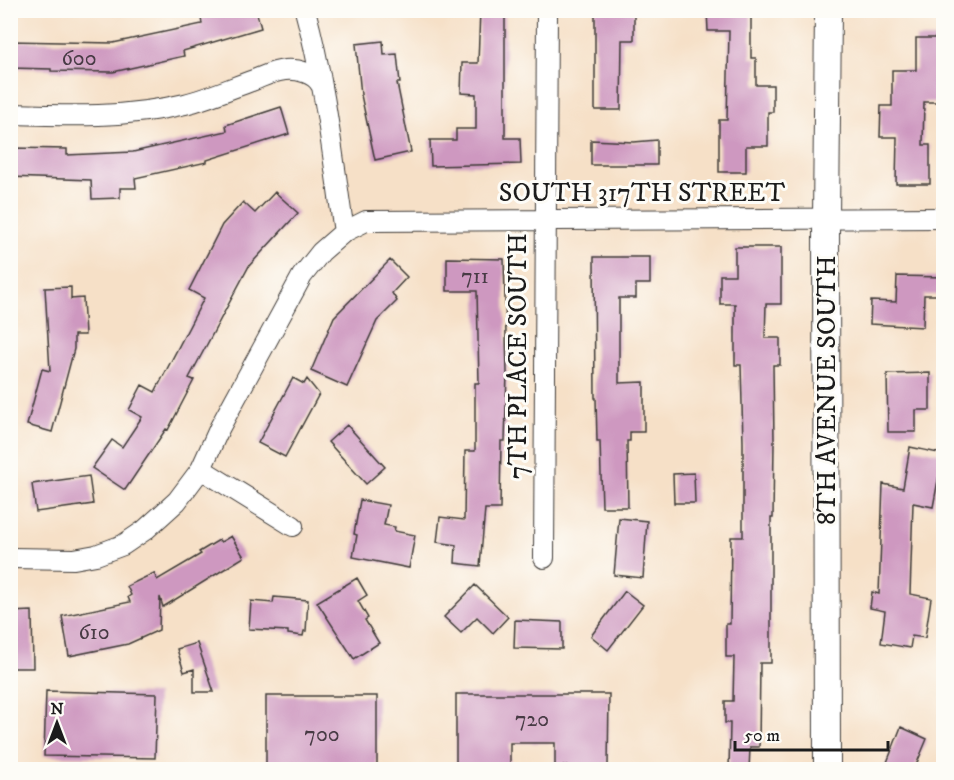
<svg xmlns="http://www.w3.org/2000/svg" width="954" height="780" font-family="'IM FELL DW Pica',serif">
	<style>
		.building { fill: #ce98c0 }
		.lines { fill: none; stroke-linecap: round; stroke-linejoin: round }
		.minor-casing { stroke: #3d3936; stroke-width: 22 }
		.tertiary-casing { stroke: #3d3936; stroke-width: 28 }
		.minor { stroke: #fff; stroke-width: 20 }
		.tertiary { stroke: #fff; stroke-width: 26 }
		.labels { text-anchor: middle; stroke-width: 6; stroke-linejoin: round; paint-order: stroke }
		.number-label { font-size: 22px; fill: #483b45 }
		.street-label { font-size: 26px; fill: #1c1c1c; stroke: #fdfcf7 }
	</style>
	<rect width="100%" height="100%" fill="#fdfcf7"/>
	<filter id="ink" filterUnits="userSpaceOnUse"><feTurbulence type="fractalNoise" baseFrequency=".0167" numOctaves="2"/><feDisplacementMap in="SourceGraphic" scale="12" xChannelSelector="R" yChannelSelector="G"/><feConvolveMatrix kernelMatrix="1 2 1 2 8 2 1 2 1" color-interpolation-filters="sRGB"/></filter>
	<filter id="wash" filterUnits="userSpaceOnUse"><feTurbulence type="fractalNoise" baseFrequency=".008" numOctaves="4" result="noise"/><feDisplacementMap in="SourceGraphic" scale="24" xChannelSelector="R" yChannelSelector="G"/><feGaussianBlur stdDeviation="1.35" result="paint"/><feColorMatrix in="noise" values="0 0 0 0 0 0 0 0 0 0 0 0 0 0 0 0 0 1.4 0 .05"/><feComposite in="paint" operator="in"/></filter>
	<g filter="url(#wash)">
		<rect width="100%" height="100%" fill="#f6e0c7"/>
		<g id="blocks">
			<path class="building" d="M224,10H256L261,28L183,51L184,56L113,72L51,71V69L10,68V41L113,43L202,24L201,18Z
				M480,10H505V138H520L521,164L431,166L430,140H456V129H476V94L461,93L462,63H478Z
				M595,10H634V40H622L621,110H595Z
				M707,10H751V58H756V85H773V112H768V146H746V172H719V120H727L729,31H708Z
				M916,38H943L944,102H924L923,145H930V184H896L897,137H880L881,106H892V70H916Z
				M383,41L384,55L397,54L400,83H397L411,152L375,160L361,95L356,44Z
				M281,107L289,134L207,160V162L135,178L136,188H120V198L92,199L91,180L10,177L11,148L67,149V155L133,152L227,131L226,125Z
				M591,140L634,142L657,140V165H591Z
				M275,192L298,213L249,266L189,378L194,380L168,430L166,429L125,490L92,468L112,440L122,447L142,417L129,410L142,385L155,392L204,298L189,290L222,225L243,202L255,213Z
				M735,247H781V304H766L765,338H780V365H773L774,442L773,518H771V663H760L759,747H750L749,770H729L730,723H725V701H733L734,657H726V624H730L731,537H743V443L741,365H735V304H720V275H735Z
				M594,257H650V284H636V298H619V383L644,382V432H630V441H627L628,507H602L600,441H597L596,398H595Z
				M447,258L504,259L507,373L505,441H501L500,509H485L480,566L455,563L456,545L437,542L440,517L464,520L465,451H475V383H479L477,291H447Z
				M390,260L407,277L392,293L397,301L377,321L347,387L311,371L334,317Z
				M897,276L944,277V295H924L923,327L870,324L871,301L896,302Z
				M71,287V299L83,298L85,335H74V349L52,432L27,425L42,369L50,371L45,288Z
				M930,373V410H916V432H888L887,374Z
				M293,378L304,384L307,379L319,394L285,457L258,443Z
				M347,425L385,467L366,484L328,442Z
				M910,447L943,454L933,507L913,503L910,594L931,598L925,638L912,636L910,648L881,643L885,611L870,608L872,592L879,594L883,484L903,488Z
				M694,473L695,503H674L673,474Z
				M89,476L93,504L36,512L32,484Z
				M360,500L388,505L384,525L395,527L394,531L415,535L409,568L353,557L357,535L354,534Z
				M619,518L647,521L643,578L614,575Z
				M231,536L244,557L163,607L160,597L159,630L128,644L69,656L62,616L130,602L128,597L131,595L127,586L154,573L157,580L201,554L199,552L219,540L221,542Z
				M357,578L367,595L358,601L368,618L365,620L379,643L354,659L317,602Z
				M475,585L508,617L493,633L477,617L461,633L444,617Z
				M625,591L643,605L608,650L591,636Z
				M274,597L308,600L306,631H304L303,636L288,634V631L249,629L251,601L273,603Z
				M32,611L33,668H10V612Z
				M515,620L562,622V649L514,648Z
				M197,643L214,692H194V669L184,672L177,649Z
				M46,691L157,694L155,758L44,756Z
				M456,694H609L608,766H555V743H510V766H456Z
				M266,696H377V770H266Z
				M901,727L927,739L914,770H884Z"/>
		</g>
	</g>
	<g filter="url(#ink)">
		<use href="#blocks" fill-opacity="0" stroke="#3d3936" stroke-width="1.5"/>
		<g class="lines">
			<defs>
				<path id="minor" d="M10,114C70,116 126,118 185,104C209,98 231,88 254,80C264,76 274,71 285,70C298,69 315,73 321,85
					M344,232L366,221L944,218
					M201,469L293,526
					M10,558L74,559L96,555L123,545L145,530L177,501L201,469L220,427L302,276L321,252L344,232C333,158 325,83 305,10
					M544,558L547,10"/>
				<path id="tertiary" d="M827,770L826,218L828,10"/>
			</defs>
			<use href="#minor" class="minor-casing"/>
			<use href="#tertiary" class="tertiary-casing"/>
			<use href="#minor" class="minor"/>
			<use href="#tertiary" class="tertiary"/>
		</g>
	</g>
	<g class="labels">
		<g class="number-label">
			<text x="79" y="65">600</text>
			<text x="475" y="283">711</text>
			<text x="94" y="639">610</text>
			<text x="532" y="726">720</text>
			<text x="322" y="741">700</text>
		</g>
		<g class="street-label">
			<text x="642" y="201">SOUTH 317TH STREET</text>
			<text transform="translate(517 356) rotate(-90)" y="9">7TH PLACE SOUTH</text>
			<text transform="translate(826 390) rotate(-90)" y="9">8TH AVENUE SOUTH</text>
		</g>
	</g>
	<rect width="954" height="780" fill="none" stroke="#fdfcf7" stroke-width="36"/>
	<g transform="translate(57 723)" stroke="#fdfcf7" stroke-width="4.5" paint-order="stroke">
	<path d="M0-4.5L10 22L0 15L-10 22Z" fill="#1c1c1c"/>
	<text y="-9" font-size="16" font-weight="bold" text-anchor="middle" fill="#1c1c1c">N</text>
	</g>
	<path d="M735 741v9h153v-9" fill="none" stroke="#1c1c1c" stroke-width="3"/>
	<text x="744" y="741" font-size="18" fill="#1c1c1c" stroke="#fdfcf7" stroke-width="4.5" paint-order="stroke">50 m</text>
</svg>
